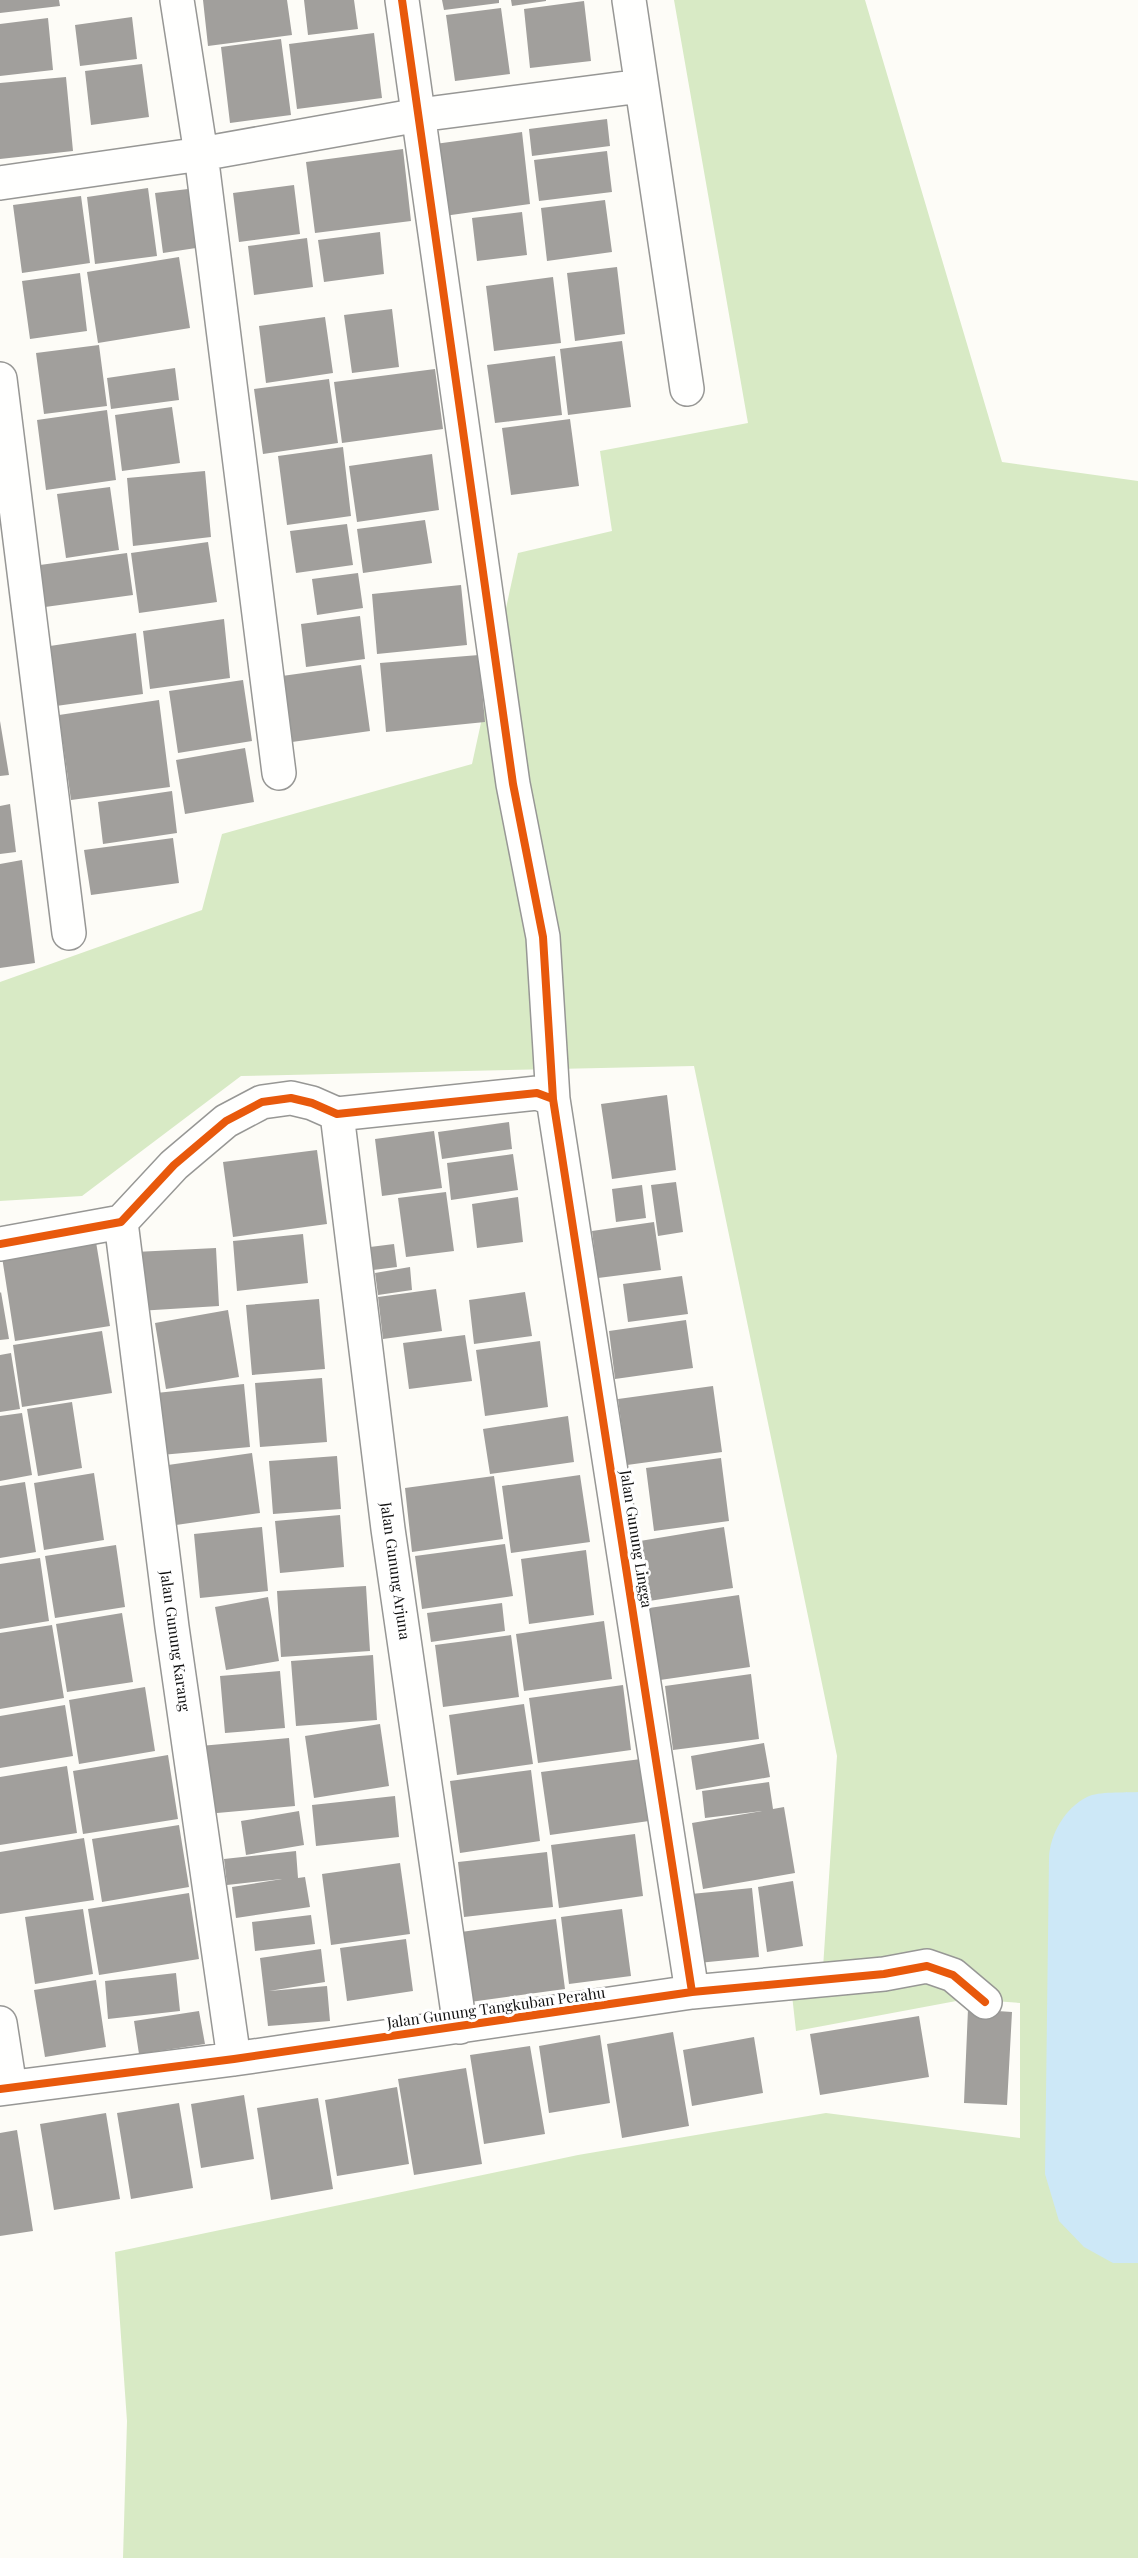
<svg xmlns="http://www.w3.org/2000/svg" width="1138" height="2558" font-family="'Playfair Display',serif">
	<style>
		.forest { fill: #d8eac5 }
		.water { fill: #cde8f7 }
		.building { fill: #a19f9c }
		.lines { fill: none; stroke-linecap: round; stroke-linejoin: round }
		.minor-casing { stroke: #979795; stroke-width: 36 }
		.minor { stroke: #fffffe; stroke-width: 33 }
		.cycleway-casing { stroke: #fff; stroke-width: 11 }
		.cycleway { stroke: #e8590c; stroke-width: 8 }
		.labels { text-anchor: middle; stroke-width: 6; stroke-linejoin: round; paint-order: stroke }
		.street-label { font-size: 15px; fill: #111; stroke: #fff }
	</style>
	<rect width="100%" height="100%" fill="#fdfcf7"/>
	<path class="forest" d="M674,0H865L1002,462L1138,481V2558H123L127,2421L115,2252L578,2155L826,2113L1020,2138V2003L967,1999L796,2031L792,1995L823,1968L837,1756L694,1066L241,1076L82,1196L0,1201V982L202,910L222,834L472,764L518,553L612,531L600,451L748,423Z"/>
	<path class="water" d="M1138,1792V2263H1113L1084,2247L1059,2221L1045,2174L1049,1858C1050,1834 1065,1808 1087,1797C1099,1791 1124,1793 1138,1792Z"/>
	<path class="building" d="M0,0H59L60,6L0,13Z
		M203,0H287L292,35L208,46Z
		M304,0H354L358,29L308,35Z
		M442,0H499V3L444,10Z
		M511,0H546V1L512,6Z
		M584,1L591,61L530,68L524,9Z
		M501,8L510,74L455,81L446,15Z
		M132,17L137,59L80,66L75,25Z
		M48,18L53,70L0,76V24Z
		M374,33L382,98L297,109L289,44Z
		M281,39L291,115L230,123L221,47Z
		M142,64L149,117L91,125L85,71Z
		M66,77L73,151L0,159V83Z
		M607,119L610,146L532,156L529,129Z
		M522,132L530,204L444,216L435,144Z
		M403,149L411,221L315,233L306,162Z
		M607,151L612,192L539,201L534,160Z
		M294,185L300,234L239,242L233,193Z
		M148,188L157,256L95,264L87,197Z
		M188,189L196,248L163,253L155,193Z
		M81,196L90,263L22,273L13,205Z
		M605,200L612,252L547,261L541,208Z
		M522,212L527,255L477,261L472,218Z
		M380,232L384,274L324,282L318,240Z
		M307,238L313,287L254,295L248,246Z
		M179,257L190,328L98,343L87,272Z
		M617,267L625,334L575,341L567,273Z
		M80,273L87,331L30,339L22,281Z
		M553,277L561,343L494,351L486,286Z
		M392,309L399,367L352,373L344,315Z
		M325,317L333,373L266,383L259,326Z
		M622,341L631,407L568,415L560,349Z
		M99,345L107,406L44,414L36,353Z
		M555,356L562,415L495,423L487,365Z
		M175,368L179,400L111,409L107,378Z
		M435,369L443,429L342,443L334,382Z
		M329,379L338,443L263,454L254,389Z
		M172,407L180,463L122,471L115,415Z
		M107,410L116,480L46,490L37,420Z
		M570,419L579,486L511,495L502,428Z
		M343,447L351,516L287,525L278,456Z
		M432,454L439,510L357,522L349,466Z
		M205,471L211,537L133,546L127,478Z
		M110,487L119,550L66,558L57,494Z
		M425,520L432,563L363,573L357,529Z
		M347,524L353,565L296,573L290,531Z
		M208,542L217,602L139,613L131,553Z
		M127,553L133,595L45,607L40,565Z
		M358,573L363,608L317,615L312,579Z
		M461,585L467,645L377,654L372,594Z
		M360,616L365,659L306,667L301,624Z
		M224,619L230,678L150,689L143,631Z
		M136,633L143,694L56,706L50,646Z
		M479,655L485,722L386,732L380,663Z
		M361,665L370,731L292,742L282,676Z
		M243,680L252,741L178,753L169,691Z
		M159,700L170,787L71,800L59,715Z
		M0,721L9,775L0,776Z
		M245,748L254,802L185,814L176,760Z
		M172,791L177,833L103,844L98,802Z
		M10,804L16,852L0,854V806Z
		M173,838L179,883L91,895L84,850Z
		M22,860L35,963L0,968V864Z
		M667,1095L676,1170L612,1179L601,1104Z
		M509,1122L512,1149L442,1159L438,1132Z
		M434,1131L442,1188L382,1196L375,1139Z
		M317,1150L327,1224L233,1237L223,1162Z
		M513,1154L518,1190L451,1200L447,1163Z
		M676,1182L683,1232L658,1236L651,1185Z
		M642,1185L646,1218L616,1222L612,1189Z
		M446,1192L454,1251L406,1257L398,1198Z
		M518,1197L523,1242L477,1248L472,1204Z
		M654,1222L661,1270L598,1278L592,1231Z
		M303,1234L308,1283L237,1291L233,1241Z
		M96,1242L110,1326L15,1341L2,1257Z
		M394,1244L397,1267L373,1270L370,1247Z
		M216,1248L219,1306L138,1311L135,1252Z
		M410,1267L412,1290L378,1295L375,1273Z
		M682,1276L688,1314L628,1322L623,1284Z
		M436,1289L442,1331L383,1339L378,1297Z
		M1,1292L9,1339L0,1340V1293Z
		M525,1292L532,1336L474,1344L469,1300Z
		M319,1299L325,1369L252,1375L246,1305Z
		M228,1310L239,1377L166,1389L155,1323Z
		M686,1320L693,1368L615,1379L609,1331Z
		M102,1331L112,1393L22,1407L13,1345Z
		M465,1335L472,1381L409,1389L403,1343Z
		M540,1341L548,1407L485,1416L476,1350Z
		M11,1353L20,1409L0,1412V1355Z
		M322,1378L327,1442L260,1447L255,1383Z
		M244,1384L250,1447L161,1455L156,1393Z
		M713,1386L722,1452L627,1465L618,1399Z
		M72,1402L82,1468L38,1476L27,1409Z
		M22,1413L32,1475L0,1481V1416Z
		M568,1416L574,1462L490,1474L483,1429Z
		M252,1453L260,1513L176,1525L168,1465Z
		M337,1456L341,1509L273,1514L269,1461Z
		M721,1458L729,1521L654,1531L646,1468Z
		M94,1473L104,1540L44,1550L34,1483Z
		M580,1475L590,1542L511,1553L502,1486Z
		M494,1476L503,1539L412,1552L405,1488Z
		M25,1482L36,1552L0,1558V1486Z
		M340,1515L344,1567L280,1573L275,1521Z
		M262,1527L268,1591L200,1598L194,1534Z
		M724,1527L733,1588L649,1601L640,1541Z
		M505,1544L513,1596L422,1609L415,1556Z
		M116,1545L125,1607L55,1618L45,1556Z
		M586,1550L594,1615L529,1624L521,1559Z
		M40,1558L49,1621L0,1629V1564Z
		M366,1586L370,1651L281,1657L277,1591Z
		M739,1595L750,1667L660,1680L649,1608Z
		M268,1597L279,1661L226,1670L215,1607Z
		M502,1603L505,1631L431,1642L427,1613Z
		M122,1613L133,1682L67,1692L56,1624Z
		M604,1621L612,1679L524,1691L516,1634Z
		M52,1625L64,1698L0,1709V1633Z
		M511,1635L519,1697L443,1707L435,1645Z
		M373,1655L377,1720L296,1726L291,1661Z
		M280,1671L285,1728L225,1733L220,1676Z
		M751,1674L759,1739L673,1750L665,1686Z
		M623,1685L631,1750L538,1763L529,1698Z
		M145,1687L155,1751L79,1764L69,1700Z
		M524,1704L533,1764L457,1775L449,1715Z
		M65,1705L73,1756L0,1768V1716Z
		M380,1724L389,1786L314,1798L305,1736Z
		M289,1738L295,1806L206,1814L200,1746Z
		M764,1743L770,1777L696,1790L691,1756Z
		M168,1755L178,1819L83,1834L73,1771Z
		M641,1759L649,1821L550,1835L541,1772Z
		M67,1766L77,1833L0,1845V1777Z
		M531,1770L540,1841L460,1853L450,1781Z
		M769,1782L773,1809L784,1807L795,1873L703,1889L692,1823L762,1811L705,1818L702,1791Z
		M395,1796L399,1837L316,1846L312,1805Z
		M299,1811L304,1845L246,1855L241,1821Z
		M179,1825L189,1887L102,1902L92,1839Z
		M635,1834L643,1896L559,1908L551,1845Z
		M84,1838L94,1900L0,1914V1852Z
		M296,1851L298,1878L305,1877L310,1907L236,1918L232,1887L282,1879L227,1885L224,1859Z
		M547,1852L553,1907L464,1917L458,1862Z
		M400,1863L410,1934L331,1945L322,1874Z
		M793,1881L803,1946L767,1952L758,1887Z
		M752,1888L759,1957L698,1963L691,1894Z
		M189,1893L199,1959L99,1975L88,1909Z
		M83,1909L93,1974L35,1984L25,1917Z
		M622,1909L631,1976L569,1984L561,1917Z
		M311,1915L315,1944L255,1951L252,1922Z
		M556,1919L565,1989L470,2002L461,1932Z
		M406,1939L413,1991L347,2001L340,1948Z
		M321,1949L325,1982L269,1991L327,1986L330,2021L268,2026L260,1958Z
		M176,1973L180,2011L108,2019L105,1981Z
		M96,1980L106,2047L45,2057L34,1990Z
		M968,2009L1012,2012L1007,2105L964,2103Z
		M199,2011L205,2044L139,2054L134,2021Z
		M919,2016L929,2077L820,2095L810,2034Z
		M673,2032L689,2126L622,2138L607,2044Z
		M600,2035L610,2103L549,2113L539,2046Z
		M754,2037L763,2093L692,2106L683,2050Z
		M530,2046L545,2134L484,2144L470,2055Z
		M466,2068L482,2164L414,2175L398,2079Z
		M397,2087L409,2164L337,2176L325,2100Z
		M244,2095L254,2159L201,2168L191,2104Z
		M318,2098L333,2189L271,2200L257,2108Z
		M179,2103L193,2188L131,2199L117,2113Z
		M106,2113L120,2199L54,2210L40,2124Z
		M17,2130L33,2231L0,2236V2133Z"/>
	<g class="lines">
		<defs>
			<path id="minor" d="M177,0L201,154L279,773
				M402,0L513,784L543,937L553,1099
				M629,0L687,389
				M0,183L201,154L419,115L641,86
				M0,379L69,933
				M337,1114L388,1529L460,2027
				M121,1222L172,1627L234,2059
				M0,1244L121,1222L174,1165L226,1121L262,1102L291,1098L312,1103L337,1114L537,1093L553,1099L692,1992
				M0,2023L10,2087
				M0,2089L234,2059L692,1992L884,1974L927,1966L953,1975L985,2002"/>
		</defs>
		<use href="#minor" class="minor-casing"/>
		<use href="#minor" class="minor"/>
		<defs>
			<path id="cycleway" d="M402,0L513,784L543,937L553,1099
				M0,1244L121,1222L174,1165L226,1121L262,1102L291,1098L312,1103L337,1114L537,1093L553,1099L692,1992
				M0,2089L234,2059L692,1992L884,1974L927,1966L953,1975L985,2002"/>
		</defs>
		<use href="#cycleway" class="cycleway-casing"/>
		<use href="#cycleway" class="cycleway"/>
	</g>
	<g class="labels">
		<g class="street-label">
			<text transform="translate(636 1539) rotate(81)" y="5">Jalan Gunung Lingga</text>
			<text transform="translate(395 1571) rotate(82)" y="5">Jalan Gunung Arjuna</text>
			<text transform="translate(175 1641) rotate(82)" y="5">Jalan Gunung Karang</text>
			<text transform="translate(496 2008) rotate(-8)" y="5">Jalan Gunung Tangkuban Perahu</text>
		</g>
	</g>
</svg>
